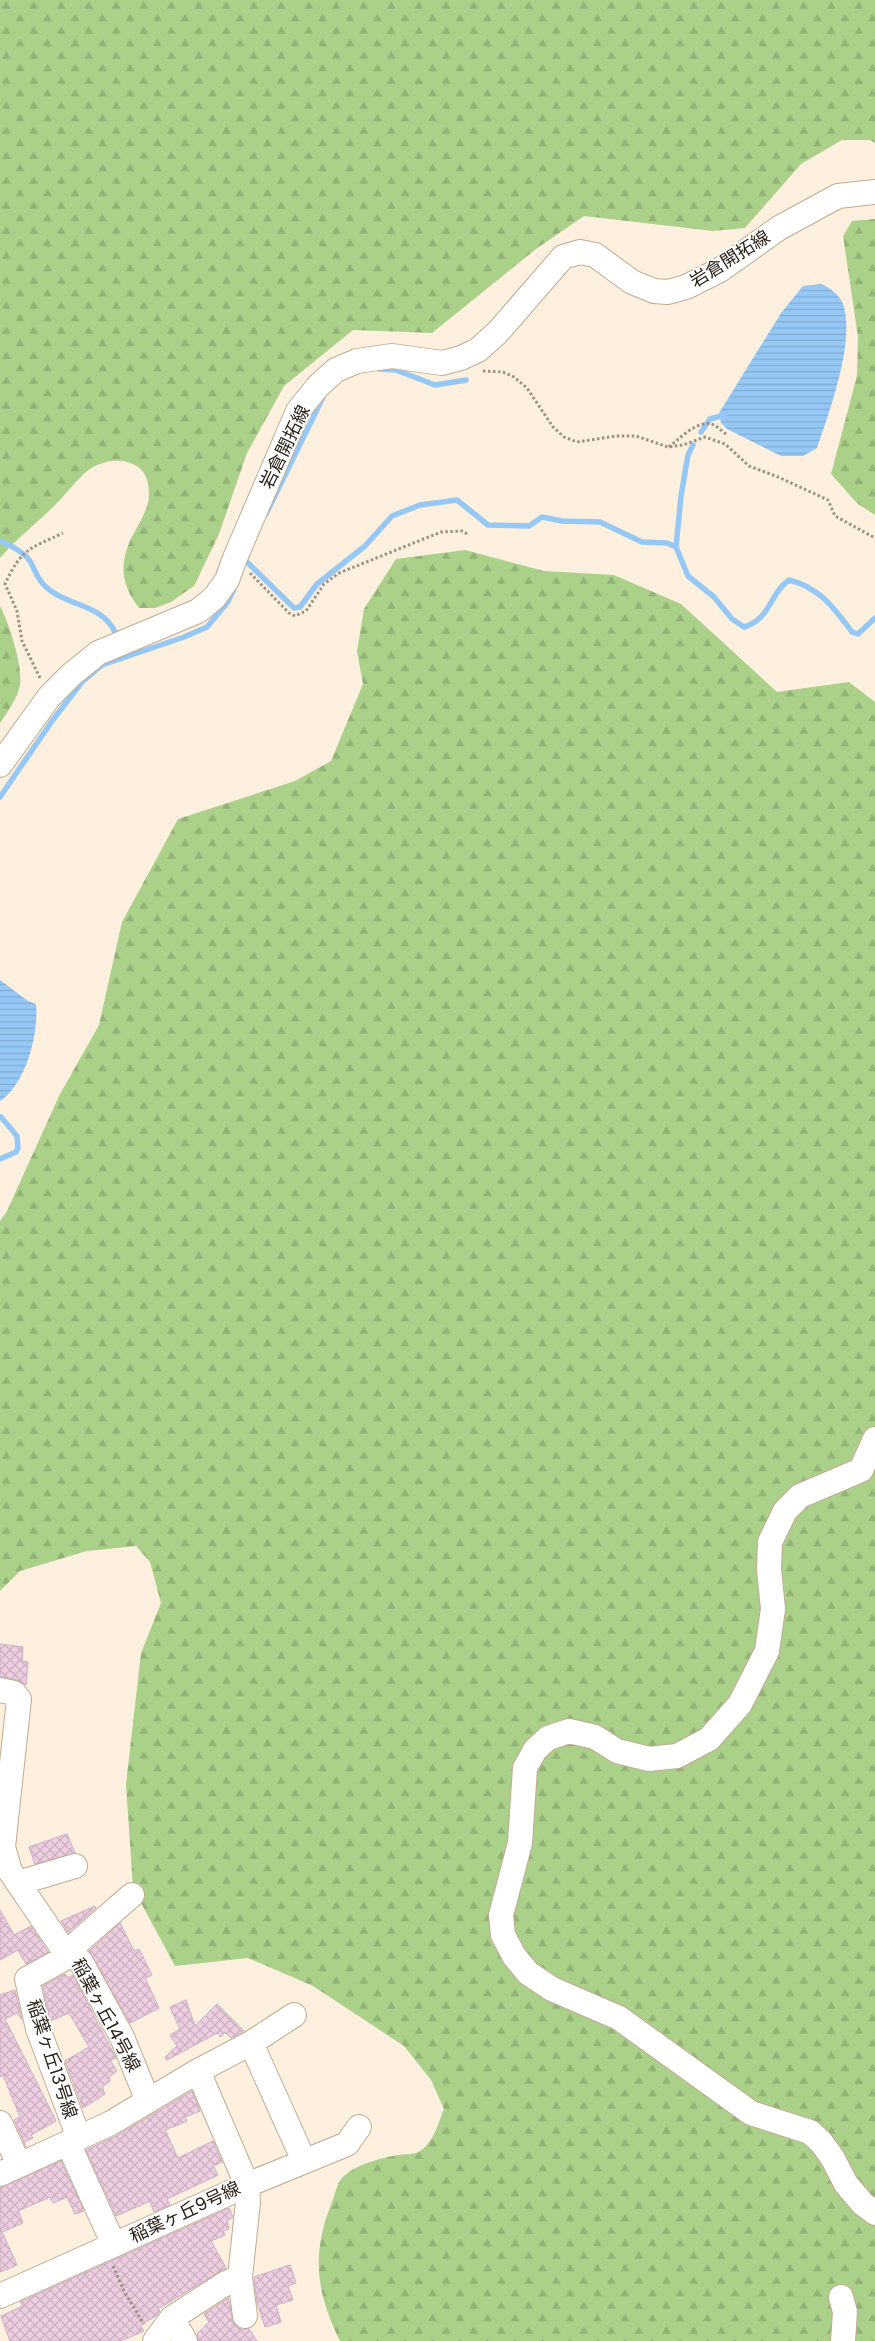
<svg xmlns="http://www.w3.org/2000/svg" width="875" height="2341" font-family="Poppins,'Noto Sans JP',sans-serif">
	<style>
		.forest { fill: url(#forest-firs) }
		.water { fill: url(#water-rules) }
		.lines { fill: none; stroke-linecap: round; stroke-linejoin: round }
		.stream { stroke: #96c8f5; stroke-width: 5.5 }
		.building { fill: url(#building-cross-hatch); stroke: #ccaec2 }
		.minor-casing { stroke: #c0ab90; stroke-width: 26 }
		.path { stroke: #9c9183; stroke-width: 3; stroke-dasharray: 2.5 2.5; stroke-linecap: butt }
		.minor { stroke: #fff; stroke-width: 24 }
		.labels { text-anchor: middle; stroke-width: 4; stroke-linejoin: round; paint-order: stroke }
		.street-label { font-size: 18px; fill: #2a2218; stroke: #fff }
	</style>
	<defs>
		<pattern id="forest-firs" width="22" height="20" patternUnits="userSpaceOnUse" patternTransform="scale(1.25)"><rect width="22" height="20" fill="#aad089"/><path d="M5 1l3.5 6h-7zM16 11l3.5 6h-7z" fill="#92b276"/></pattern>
		<pattern id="water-rules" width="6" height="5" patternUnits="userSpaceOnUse" patternTransform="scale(1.25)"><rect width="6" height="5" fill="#96c8f5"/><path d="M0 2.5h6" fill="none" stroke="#81acd1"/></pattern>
		<pattern id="building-cross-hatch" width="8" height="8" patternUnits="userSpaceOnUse" patternTransform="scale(1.25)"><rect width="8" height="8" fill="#eccde1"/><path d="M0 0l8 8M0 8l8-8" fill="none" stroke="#cbb0c0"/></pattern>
	</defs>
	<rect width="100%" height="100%" fill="#fdf0df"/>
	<path class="forest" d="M0,0H875V143L870,140H842L801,164L745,228L713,231L584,216L536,249L432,333L353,330L284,386L247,453L219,534L194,586L171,602L155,608H139C119,582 119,560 135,531C141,520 148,509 149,496C149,481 146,470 133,464C119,458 107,460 93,467C79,475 67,494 55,505C37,523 17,538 0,558Z
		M875,219V515L858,504L831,474L857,376L858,337L843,236L852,221Z
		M465,550L544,571L614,575L681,604L777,692L849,682L875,702V2341H340C316,2292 311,2254 332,2202C335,2195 337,2183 342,2178C354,2165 381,2158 398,2155C404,2154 415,2155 420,2151C434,2142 438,2123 444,2109L431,2080L404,2046L313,1986L248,1958L175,1966L133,1888L126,1784L141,1653L161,1603L150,1562L136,1546L87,1551L20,1571L0,1591V1221L7,1211L59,1096L99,1025L122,922L178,819L295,781L331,761L363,684L357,651L364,609L396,559Z
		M0,606C9,623 23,666 20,685C17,699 8,711 0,723Z"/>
	<path class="water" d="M821,284C830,288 839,294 843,304C856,339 829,413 817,448L803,456H781L727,429L721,423L719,413L781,313L803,286Z
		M0,980L28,1001L36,1004C39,1033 26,1084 0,1101Z"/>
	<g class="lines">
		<path class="stream" d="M379,369L396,370L435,385L466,380
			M701,432L710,419L725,415
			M693,445L688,455L681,496L676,547L688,576L714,597L732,619L744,627C771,619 769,594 789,580C819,587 834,608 852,632L858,634L875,618
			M266,514L323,397
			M0,541C9,544 27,554 31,563C37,574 39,583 51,591C73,607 103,605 116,634
			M247,557L245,560L294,608L300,607L317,584L365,546L392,516L420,505L457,500L488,525L529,526L542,517L562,521L600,522L642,542L667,543L676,547
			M0,797L52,721L82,682L102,665L184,637L207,627L227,603L234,589
			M0,1159L16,1152L18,1148L17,1136L1,1117"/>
	</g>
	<path class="building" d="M0,1644L23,1647L22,1661L28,1662L26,1685L17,1680L0,1677Z
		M67,1834L75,1853L35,1864L29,1847Z
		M95,1906L96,1908L68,1932L61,1921Z
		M0,1910L14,1935L31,1926L48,1952L26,1964L18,1950L0,1960Z
		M120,1923L134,1951L139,1949L152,1975L145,1978L159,2008L130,2023L89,1951Z
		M65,1974L68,1978L73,1975L116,2058L110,2060L117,2071L109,2077L110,2081L102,2087L105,2094L83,2108L65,2061L89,2047L69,2013L50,2021L43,1986Z
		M15,1990L22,2020L17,2013L5,2019L56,2121L31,2135L33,2138L24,2142L26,2147L14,2120L20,2117L3,2075L0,2077V1995Z
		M186,2000L195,2026L217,2004L244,2031L231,2038L225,2032L221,2037L217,2033L167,2060L165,2057L177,2046L170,2035L180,2029L170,2007Z
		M192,2091L200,2111L185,2117L187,2121L165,2130L178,2158L213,2141L222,2162L213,2166L218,2175L167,2199L170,2205L154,2212L150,2201L116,2216L86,2150L118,2135Z
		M61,2161L84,2211L75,2214L67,2197L53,2203L50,2197L18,2211L23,2223L2,2232L17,2265L0,2272V2188Z
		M229,2208L233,2217L227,2221L229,2229L223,2231L225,2235L211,2241L226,2268L158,2309L160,2311L156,2316L140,2325L144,2331L121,2341H10L1,2316L23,2306L20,2302Z
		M290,2265L296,2283L288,2286L293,2300L276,2305L281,2322L265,2327L257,2303L254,2277Z
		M228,2298L234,2324L240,2329H249L257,2341H199L197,2334L209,2322L204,2314Z"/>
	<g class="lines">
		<defs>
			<path id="minor" d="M0,765L49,697L72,674L98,653L198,611L214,598L227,580L235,558L298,411L318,386L336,370L357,361L392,356L442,363L461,358L478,350L498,332L563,257L580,252L595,255L632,282L654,291L668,292L686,287L720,270L779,228L838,196L875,192
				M875,1439L861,1470L800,1496L785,1511L770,1542L769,1569L773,1609L767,1651L740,1704L709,1739L677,1756L649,1759L617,1751L595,1737L569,1731L548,1738L535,1750L525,1768L520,1843L501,1915L503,1935L514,1956L528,1973L552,1989L619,2018L751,2113L810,2132L821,2142L832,2157L846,2184L863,2204L875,2213
				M0,1690L14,1693L19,1699L3,1847L0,1849
				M3,1847L10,1871L18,1883L75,1866
				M18,1883L63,1949L71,1951L78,1942L132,1895
				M251,2043L294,2015
				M198,2071L251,2043L304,2161
				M0,2123L19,2165
				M79,2138L38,2029L27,1979L67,1957L71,1951L81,1962L122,2037L148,2101
				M68,2143L114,2245
				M0,2174L111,2123L198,2071L247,2185L0,2296
				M240,2277L245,2316
				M841,2297L845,2312L843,2341
				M172,2318L185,2341
				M155,2341L172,2318L226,2283L240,2277L248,2202L247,2185L347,2144L359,2127"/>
		</defs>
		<use href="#minor" class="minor-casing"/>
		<path class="path" d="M483,371L503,372L514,377L527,388L553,427L564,437L577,442L616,436H636L668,447L683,445L705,437L725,444L749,466L778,477L828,500L835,516L875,538
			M669,447C679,439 699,418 714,425C718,427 723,432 727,435
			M250,573L289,613L295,616L306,611L324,584L339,573L441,532L462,531L469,535
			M40,678L22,641L17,611L5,584C22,548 29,549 63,533
			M113,2266L125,2293L144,2324"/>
		<use href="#minor" class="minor"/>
	</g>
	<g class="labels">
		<g class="street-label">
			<text transform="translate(730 259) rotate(-32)" y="6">岩倉開拓線</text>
			<text transform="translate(285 447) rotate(-64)" y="6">岩倉開拓線</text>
			<text transform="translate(106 2015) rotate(62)" y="6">稲葉ヶ丘14号線</text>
			<text transform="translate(52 2059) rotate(72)" y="6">稲葉ヶ丘13号線</text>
			<text transform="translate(185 2212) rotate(-25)" y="6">稲葉ヶ丘9号線</text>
		</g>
	</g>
</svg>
